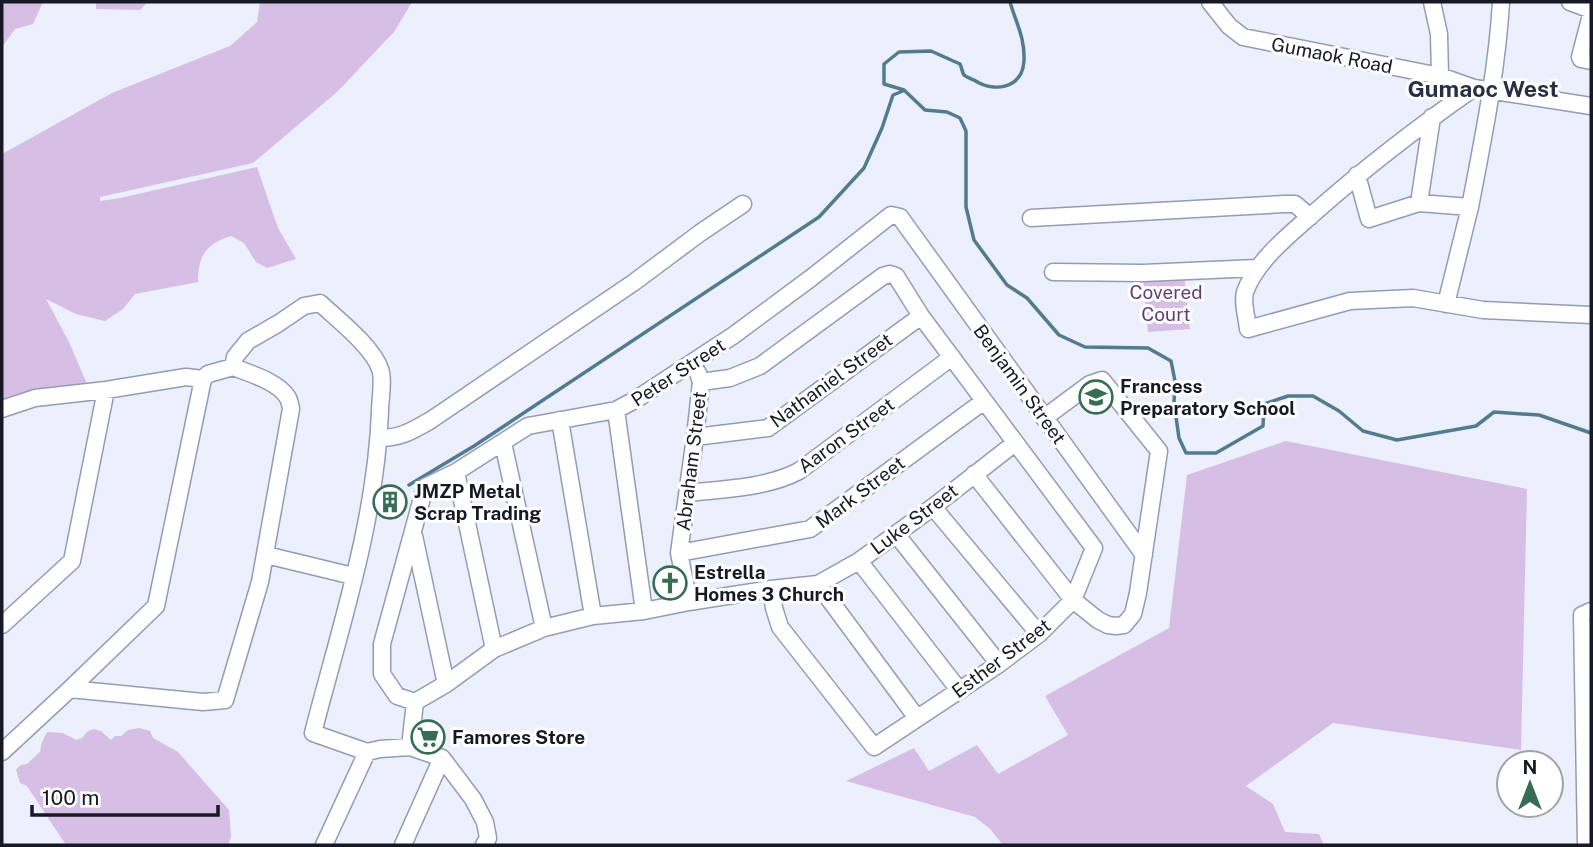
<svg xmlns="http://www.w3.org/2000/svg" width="1593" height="847" font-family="'Public Sans',sans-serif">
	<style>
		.green { fill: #d7bee5 }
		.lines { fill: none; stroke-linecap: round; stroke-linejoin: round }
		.stream { stroke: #537b90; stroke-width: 3.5 }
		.minor-casing { stroke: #939cb6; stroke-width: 19 }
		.minor { stroke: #fff; stroke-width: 16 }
		.labels { text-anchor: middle; stroke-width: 6; stroke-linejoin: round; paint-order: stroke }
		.street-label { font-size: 19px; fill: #171a24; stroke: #fff }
		.park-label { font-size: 19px; fill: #633e76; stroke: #fff }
		.poi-label { font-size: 19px; font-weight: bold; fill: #171a24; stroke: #fff; text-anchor: start }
		.quarter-label { font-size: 23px; font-weight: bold; fill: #282f44; stroke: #fff }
	</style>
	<rect width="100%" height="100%" fill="#ecf0fc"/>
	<path class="green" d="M2,2H43L33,24L15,29L2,47Z
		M96,2H148L140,10L96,9Z
		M260,2H412L394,32L337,92L253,163L100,197V201L120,198L257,167L278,228L296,259L267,268L256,262L244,243L231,236C205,244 198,257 198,282L135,294L123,309L105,321L76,314L46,299L69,342L87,384L34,393L2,404V154L112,93L230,46L257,22Z
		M1184,273L1190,329L1148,332L1143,277Z
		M1286,441L1527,489L1521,750L1333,723L1246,786L1273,804L1285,832L1319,834L1324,845H1003L990,829L975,817L846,781L914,748L929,771L977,745L998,774L1068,735L1045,696L1169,628L1187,475Z
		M139,728L150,731L153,738L178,752L229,810L231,837L228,845H66L27,786L20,783L16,770L20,765L27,764L40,752L42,742L47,732L63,733L76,740L82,738L87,732L93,729L101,731L111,740L115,736H121L128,730Z"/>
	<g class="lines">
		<path class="stream" d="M1010,2C1016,23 1025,37 1024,61C1022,89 994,93 974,80C973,80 965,76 964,75C962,72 962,68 960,64L931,51L899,52L884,64V84L904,90L925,110L947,112L960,118L966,131V207L974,240L1007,285L1027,298L1059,335L1085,347L1148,348L1171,361L1175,381L1174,403L1179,438L1186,453H1216L1263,426L1264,404L1288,396H1313L1339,411L1363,431L1397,440L1476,426L1494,412L1539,415L1591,433
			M409,485L474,446L819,217L864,168L882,128L893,95L903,91"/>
		<defs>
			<path id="minor" d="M1210,2L1229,26L1243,37L1440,76L1474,88L1591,106
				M1432,2L1439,34L1440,76
				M1570,2L1589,9L1591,12
				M1591,15L1580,57L1581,59L1591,61
				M1474,88C1418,127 1365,168 1314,213C1290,234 1256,261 1245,292C1242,302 1247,318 1248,329L1350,301L1413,298L1483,310L1591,315
				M1432,117L1419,203L1470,207C1483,139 1497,71 1501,2
				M1357,175L1369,219L1419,203
				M1031,218L1284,204H1295L1310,217
				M1053,272L1143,273L1257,268
				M1446,304L1470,207
				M701,382L730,378L760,366L883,276L890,274L896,276L921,316L1094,548L1073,600L1039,634L999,664L874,747L780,627L774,608L771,589
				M2,409L35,398L106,390L186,377L203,379
				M616,410L644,611
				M560,420L593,616
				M695,437L768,428L921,316
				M379,438C401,438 412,431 431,420L633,283L700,233L743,204
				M503,443L544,628
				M456,472L494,649
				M974,474L1073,600L1098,620L1108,625L1116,626L1124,625L1133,614L1138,593L1159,451L1102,380L1090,384L1044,418
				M688,493C723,489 767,488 799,471L952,357
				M933,507L1039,634
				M896,534L999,664
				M414,536L446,684
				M679,553L810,529L984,401
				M266,555L353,576
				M859,561L959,690
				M818,584L917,718
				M689,602L679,553L695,437L701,382L698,373
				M2,625L72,561L106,390
				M70,689L203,702L225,700L260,582L291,409C291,407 289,400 288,398C279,382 249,373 233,367
				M415,702L397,696L382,674V644L425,487L456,472L528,426L616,410L635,400L734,335L811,278L891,215L900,217L1144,555
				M415,702L446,684L494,649L544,628L593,616L644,611L689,602L771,589L818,584L859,561L933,507L1015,443
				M410,747L415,702
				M2,752L70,689L156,606L203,379L208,374L233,367L235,357L248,341L279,323L304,306L320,303C337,319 373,347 380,369C384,378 380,401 380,411C376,521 340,628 313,733L367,752L380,749L410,747L442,758L473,799L485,822L488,838L484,845
				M324,845L367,752
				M403,845L442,758
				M1586,845L1582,615L1591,611"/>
		</defs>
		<use href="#minor" class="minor-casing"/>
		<use href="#minor" class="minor"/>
	</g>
	<defs>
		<symbol id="school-ring" viewBox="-11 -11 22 22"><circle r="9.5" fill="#fff" stroke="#366d54" stroke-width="1.5"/><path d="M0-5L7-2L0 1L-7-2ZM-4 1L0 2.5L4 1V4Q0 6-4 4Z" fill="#366d54"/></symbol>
		<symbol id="building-ring" viewBox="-11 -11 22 22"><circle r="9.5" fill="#fff" stroke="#366d54" stroke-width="1.5"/><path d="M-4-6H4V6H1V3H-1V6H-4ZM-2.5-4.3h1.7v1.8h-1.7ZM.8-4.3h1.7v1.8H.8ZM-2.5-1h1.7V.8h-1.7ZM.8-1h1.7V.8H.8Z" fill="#366d54"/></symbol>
		<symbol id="church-ring" viewBox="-11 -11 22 22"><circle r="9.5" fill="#fff" stroke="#366d54" stroke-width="1.5"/><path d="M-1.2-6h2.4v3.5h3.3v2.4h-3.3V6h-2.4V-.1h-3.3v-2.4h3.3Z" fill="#366d54"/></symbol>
		<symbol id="supermarket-ring" viewBox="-11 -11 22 22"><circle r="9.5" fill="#fff" stroke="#366d54" stroke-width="1.5"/><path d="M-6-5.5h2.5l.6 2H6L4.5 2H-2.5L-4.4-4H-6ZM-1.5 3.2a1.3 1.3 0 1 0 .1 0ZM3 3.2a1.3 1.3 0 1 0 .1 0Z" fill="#366d54"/></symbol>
	</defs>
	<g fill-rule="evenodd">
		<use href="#school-ring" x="1077" y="378" width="38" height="38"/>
		<use href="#building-ring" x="371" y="483" width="38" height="38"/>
		<use href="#church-ring" x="651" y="564" width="38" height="38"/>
		<use href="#supermarket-ring" x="409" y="718" width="38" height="38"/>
	</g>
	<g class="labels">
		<g class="street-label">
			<text transform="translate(1332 55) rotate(11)" y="7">Gumaok Road</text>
			<text transform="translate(678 372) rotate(-33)" y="7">Peter Street</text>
			<text transform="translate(831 380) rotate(-36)" y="7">Nathaniel Street</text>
			<text transform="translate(1020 384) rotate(54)" y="7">Benjamin Street</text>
			<text transform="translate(846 435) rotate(-36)" y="7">Aaron Street</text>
			<text transform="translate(691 461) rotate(-83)" y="7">Abraham Street</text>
			<text transform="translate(860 492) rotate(-37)" y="7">Mark Street</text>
			<text transform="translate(914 519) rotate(-37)" y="7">Luke Street</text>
			<text transform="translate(1001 658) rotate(-37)" y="7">Esther Street</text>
		</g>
		<g class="park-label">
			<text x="1166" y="299">Covered<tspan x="1166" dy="22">Court</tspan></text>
		</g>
		<g class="poi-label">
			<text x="1120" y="393">Francess<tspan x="1120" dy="22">Preparatory School</tspan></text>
			<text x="414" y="498">JMZP Metal<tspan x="414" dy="22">Scrap Trading</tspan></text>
			<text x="694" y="579">Estrella<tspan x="694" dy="22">Homes 3 Church</tspan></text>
			<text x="452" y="744">Famores Store</text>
		</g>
		<g class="quarter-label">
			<text x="1483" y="97">Gumaoc West</text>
		</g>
	</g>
	<rect width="1593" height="847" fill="none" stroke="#171a24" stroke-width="7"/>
	<g transform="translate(1530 784)"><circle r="33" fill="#ffffff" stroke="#a2a3a7" stroke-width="2"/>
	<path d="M0-5L12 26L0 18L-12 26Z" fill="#366d54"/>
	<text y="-10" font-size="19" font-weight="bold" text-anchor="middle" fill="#171a24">N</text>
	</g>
	<path d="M32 805v10h186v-10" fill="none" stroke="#171a24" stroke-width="3.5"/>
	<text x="42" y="805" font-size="21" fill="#171a24" stroke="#ffffff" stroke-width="5" paint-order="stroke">100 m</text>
</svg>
